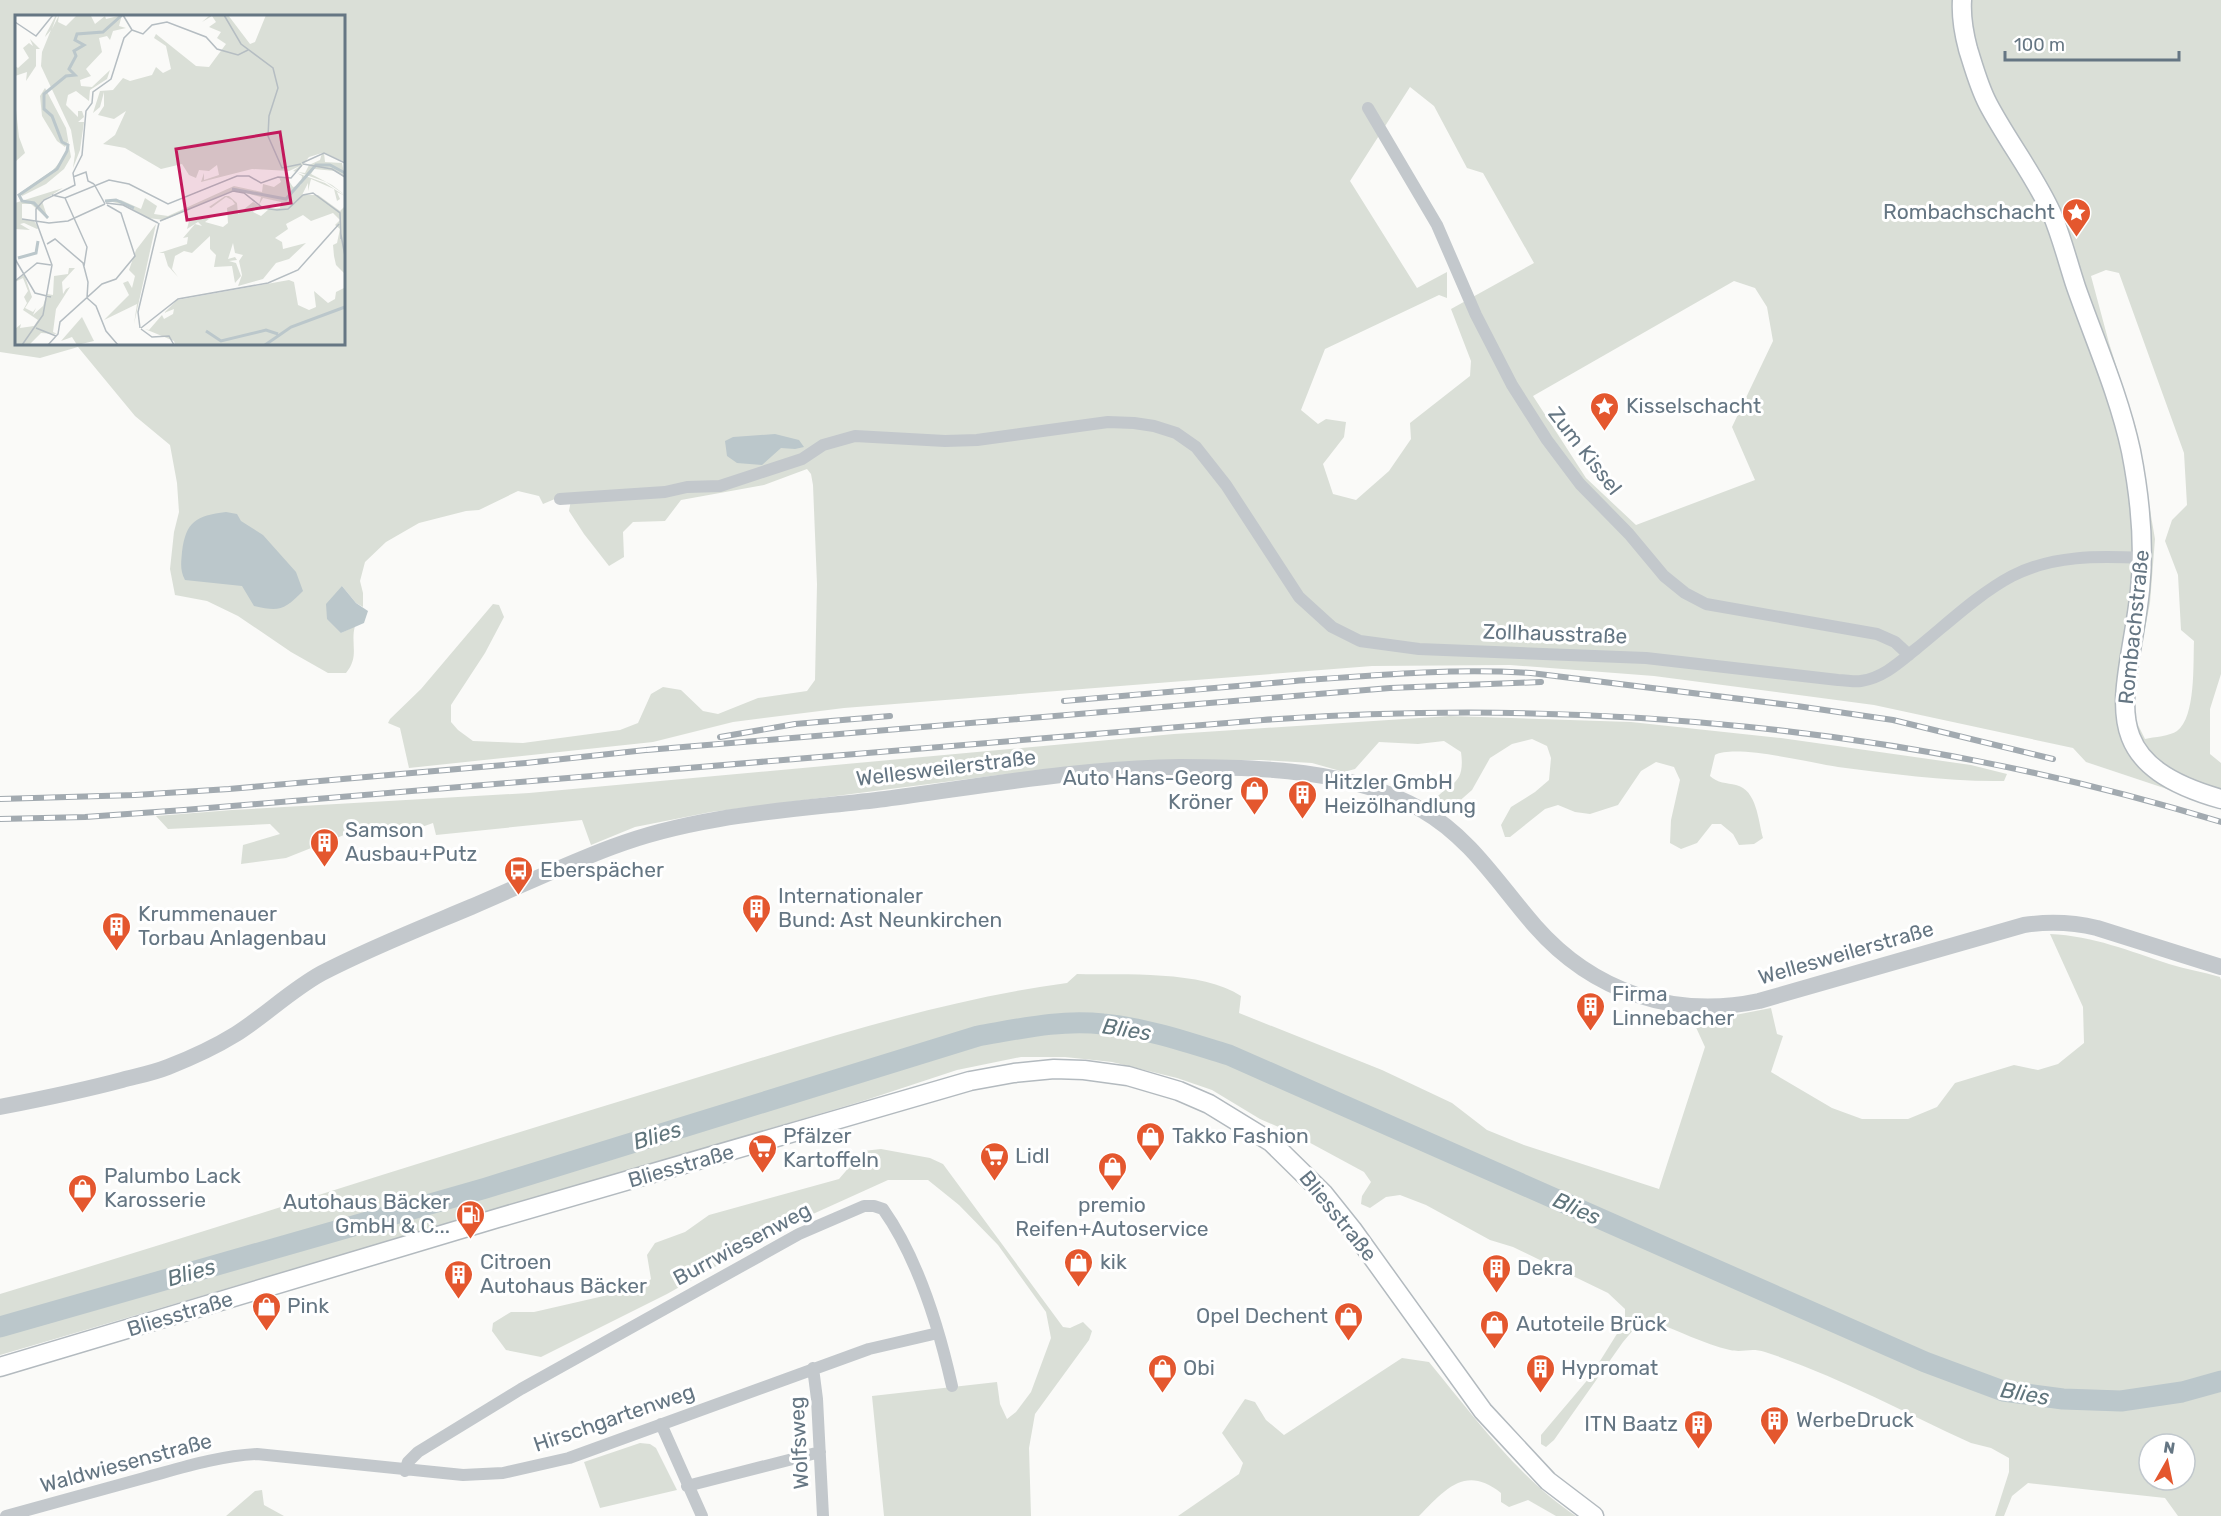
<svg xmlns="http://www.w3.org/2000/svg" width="2221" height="1516" font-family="Rubik,sans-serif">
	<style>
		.green { fill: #dadfd7; fill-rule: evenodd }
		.water { fill: #bbc7cb }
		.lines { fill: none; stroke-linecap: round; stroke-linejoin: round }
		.river { stroke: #bbc7cb; stroke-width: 21 }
		.secondary-casing { stroke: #b3babf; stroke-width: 21 }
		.minor { stroke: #c3c8cc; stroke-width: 12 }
		.tertiary { stroke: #c3c8cc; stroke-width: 16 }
		.secondary { stroke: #fff; stroke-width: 18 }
		.rail-casing { stroke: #a2aab0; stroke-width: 6 }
		.rail { stroke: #fff; stroke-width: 4; stroke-dasharray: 11; stroke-linecap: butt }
		.labels { text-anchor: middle; stroke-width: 6; stroke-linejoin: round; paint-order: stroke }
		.poi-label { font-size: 21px; fill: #657683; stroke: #fff; text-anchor: start }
		.street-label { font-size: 21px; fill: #657683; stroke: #fff }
		.water-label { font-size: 22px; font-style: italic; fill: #60757c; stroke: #fff }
		.inset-river { fill: none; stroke: #bbc7cb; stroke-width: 3 }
		.inset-road { fill: none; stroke: #b5bdc2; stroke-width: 1.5 }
		.view { fill: #c2185b; fill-opacity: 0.15; stroke: #c2185b; stroke-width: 3 }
		.inset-edge { fill: none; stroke: #657683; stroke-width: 3 }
	</style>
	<rect width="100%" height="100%" fill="#fafaf8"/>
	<path class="green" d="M0,0H2221V674L2210,709V754L2221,763V807L2086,762L2073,748L1874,705L1654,676L1510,665L1372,666L844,708L733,722L653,742L409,768L400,728L388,723L390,719L421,689L493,604L499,605L504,617L485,653L451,705V722L458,730L473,741L523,743L620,730L638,723L651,694L663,687L681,690L703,711L718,714L758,698L807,691L815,680L817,584L813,485L811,474L807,469L764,485L681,500L665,521L633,522L623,532L624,557L609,566L584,534L569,511L571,500L569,493L543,504L539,496L518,491L479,510L466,511L419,523L386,542L365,562L360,581L363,593V607L356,603L342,586L341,633L355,626C350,644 360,656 346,673H328L291,652L238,616L207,601L175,595L170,569L174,532L179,512L177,483L170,445L135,416L78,347L40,358L0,352ZM16,16H344V344H16ZM1410,87L1434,106L1467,168L1483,173L1534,263L1451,309L1471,361L1470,376L1410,423L1411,439L1389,471L1356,500L1333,494L1323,464L1344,437L1346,422L1326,419L1318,424L1301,410L1325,349L1439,295L1447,298V272L1417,288L1350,181ZM2106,270L2119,273L2184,453L2187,505L2172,520L2165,541L2178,575L2181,630L2194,641C2193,663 2196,717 2177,731C2170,736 2154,737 2145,739L2134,717L2132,693L2150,603L2155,539L2136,428L2109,343L2091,276ZM1734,281L1755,288L1767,307L1773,341L1732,427L1755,480L1636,525L1586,478L1533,396Z
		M1450,716L1631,722L1781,738L1971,765L2007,774L2004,781C1949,782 1893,774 1838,767C1811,763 1736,744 1715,755L1710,776C1717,783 1727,783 1736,785C1757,790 1758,820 1763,838L1754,844L1739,845L1733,834L1721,824H1712L1697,843L1681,849L1670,843L1671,820L1680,780L1674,767L1656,762L1641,771L1618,805L1590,814L1575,812L1558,805L1545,809L1510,837H1505L1501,825L1511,807L1535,792L1549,780L1551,758L1547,746L1532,739L1512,744L1490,758L1472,790L1447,812L1430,806C1447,780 1466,789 1461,752L1444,741L1418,744L1379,742L1355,769L1344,772L1312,763L1261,760H1182L999,775L711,812L635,827L591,845L582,820L436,835L433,823L385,840L379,833L369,831L349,833L286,858L241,864L243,845L280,834L270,824L168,829L156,816L232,810L529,793L1174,734Z
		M2050,934C2094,936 2129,951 2169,964C2185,969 2203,972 2220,977L2221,980V1516H2178L2165,1498L2028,1483L2012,1496L2004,1516H1995L2009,1472V1458L1991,1448L1971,1443C1903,1412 1836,1375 1765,1352C1750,1347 1744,1353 1730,1350C1704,1344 1677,1330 1652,1321L1640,1322L1623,1342L1554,1440L1546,1447L1541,1444V1435L1590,1377L1625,1321V1309L1608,1293L1513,1247L1490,1240L1426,1205L1400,1195L1386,1197L1370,1208L1361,1204L1362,1196L1371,1182L1364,1172L1290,1132L1260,1119L1212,1090L1177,1078L1112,1062L1065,1057H1021L957,1070L866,1100L612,1176L0,1355V1294C225,1226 448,1153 673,1085C803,1046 932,1001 1067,983L1077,974C1123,975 1203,970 1241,996L1239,1013L1382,1070L1452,1103L1487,1130L1524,1145L1659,1189L1705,1047L1694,1023L1771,1008L1777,1034L1783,1036L1771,1072L1832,1108L1862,1119H1908L1937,1107L1955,1083L2014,1065L2038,1070L2058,1064L2084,1043L2083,1007ZM2149,1444H2185V1480H2149Z
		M881,1149L930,1158L943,1164L1063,1327L1070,1328L1083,1322L1092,1331L1089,1340L1035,1414L1029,1448L1031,1516H884L872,1396L997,1382L1000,1404L1007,1419L1016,1412L1031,1392L1051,1338L1046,1312L998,1245L959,1205L928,1180H888L793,1223L667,1294L541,1357L506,1350L492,1331L493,1323L511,1312H534L643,1287L651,1279L647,1255L655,1243L685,1232L709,1215L839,1179L863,1151Z
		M1402,1358L1429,1362C1472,1414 1520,1480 1576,1516H1556L1528,1500L1509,1507L1501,1502V1493C1465,1464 1445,1490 1419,1516H1178L1239,1474L1243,1463L1222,1433L1245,1399L1255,1402L1266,1420L1284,1435Z
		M640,1443L650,1444L656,1448L677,1490L600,1508L584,1462Z
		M262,1490L264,1505L284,1516H226L255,1491Z"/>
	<path class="water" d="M775,434L799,440L804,447L795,449L781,448L762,465L737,463L727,456L725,441L733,437Z
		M226,512L237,514L241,521L263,535L296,572L303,591C284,610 280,612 254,606L242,586L185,580C180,570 181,564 182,552C186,521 196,516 226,512Z
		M342,586L356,603L368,611L364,623L341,633L327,619L326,604Z"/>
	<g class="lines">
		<path class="river" d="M0,1327L486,1188L978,1036C1019,1029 1061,1019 1103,1024C1146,1028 1187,1042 1229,1055L1925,1362L2003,1391L2063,1399L2121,1401L2182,1392L2221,1381"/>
		<defs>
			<path id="secondary" d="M1962,0C1961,16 1964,34 1968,49C1974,68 1979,87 1988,104C2008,142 2035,176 2052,214C2062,238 2068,263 2076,287C2095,341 2119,395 2131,451C2140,497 2145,543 2140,590C2129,694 2087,761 2221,799
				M0,1367L498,1218L970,1081L1014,1073L1054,1069L1084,1070L1128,1076L1179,1091L1209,1104L1271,1142L1324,1194L1352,1229L1483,1411L1548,1481L1594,1516"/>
		</defs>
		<use href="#secondary" class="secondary-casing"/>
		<path class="minor" d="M1368,108L1437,225L1476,315L1512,385L1547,440L1580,484L1629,534L1664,576L1685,593L1706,604L1877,634L1895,642L1909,655
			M560,499L665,492L687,487L720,486L802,459L823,445L855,436L945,441L977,440L1108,422L1134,423L1154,426L1176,433L1196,447L1226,485L1299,597L1332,627L1360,641L1419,649L1646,658L1838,680C1846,680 1854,682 1861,681C1883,678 1900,662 1916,649C1946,625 1978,594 2012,576C2053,555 2098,556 2142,558
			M813,1368L817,1399L823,1516
			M661,1424L702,1516
			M405,1471L408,1462L418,1452L521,1389L799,1234L864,1206H874L883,1209C917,1257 939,1328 952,1386
			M687,1486L820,1452
			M6,1516C52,1503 98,1491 144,1478C181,1468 218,1456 257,1454L463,1475L503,1473L569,1458L869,1349L938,1333"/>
		<path class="tertiary" d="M0,1107C41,1099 81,1091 122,1080C137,1076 153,1073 168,1067C191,1058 215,1047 236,1034C266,1015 291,990 322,973C370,948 421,928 471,907C518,887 564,865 612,847C698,814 794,810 885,799C983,786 1081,768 1180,767C1261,767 1350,769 1422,810C1471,838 1499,885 1535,926C1593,992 1674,1019 1759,1001L2024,925C2050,921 2072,922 2097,928L2221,967"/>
		<use href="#secondary" class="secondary"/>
		<defs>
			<path id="rail" d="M1064,701C1141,694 1218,688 1295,681C1375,675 1452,668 1531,673L1797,706L1893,720L2053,759
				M720,737L795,724L890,716
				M647,750L1390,688L1541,682
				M0,799L135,795L229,789L526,763L655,749
				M0,819L85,817L184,810L1263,720C1586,697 1911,727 2221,822"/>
		</defs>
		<use href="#rail" class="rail-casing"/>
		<use href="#rail" class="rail"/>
	</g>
	<defs>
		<symbol id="sight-pin" viewBox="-11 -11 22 30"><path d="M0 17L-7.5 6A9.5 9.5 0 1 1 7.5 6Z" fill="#e4572e" stroke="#fff"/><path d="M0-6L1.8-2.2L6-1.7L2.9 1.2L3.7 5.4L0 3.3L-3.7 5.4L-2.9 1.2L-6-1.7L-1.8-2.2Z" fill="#fff"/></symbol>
		<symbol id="shop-pin" viewBox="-11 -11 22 30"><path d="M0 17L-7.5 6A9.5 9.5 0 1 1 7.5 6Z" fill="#e4572e" stroke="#fff"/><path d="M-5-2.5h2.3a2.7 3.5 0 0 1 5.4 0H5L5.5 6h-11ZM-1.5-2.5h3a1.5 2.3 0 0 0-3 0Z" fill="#fff"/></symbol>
		<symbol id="building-pin" viewBox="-11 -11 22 30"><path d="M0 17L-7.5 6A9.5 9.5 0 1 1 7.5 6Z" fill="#e4572e" stroke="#fff"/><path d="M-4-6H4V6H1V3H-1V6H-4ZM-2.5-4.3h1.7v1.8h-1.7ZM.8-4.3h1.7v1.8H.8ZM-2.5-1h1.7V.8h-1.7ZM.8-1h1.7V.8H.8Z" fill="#fff"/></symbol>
		<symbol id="bus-pin" viewBox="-11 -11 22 30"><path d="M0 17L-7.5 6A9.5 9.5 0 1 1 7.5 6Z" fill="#e4572e" stroke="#fff"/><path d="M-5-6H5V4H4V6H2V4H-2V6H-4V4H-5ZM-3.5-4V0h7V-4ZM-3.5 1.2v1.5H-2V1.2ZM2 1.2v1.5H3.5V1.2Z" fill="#fff"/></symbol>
		<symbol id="supermarket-pin" viewBox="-11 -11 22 30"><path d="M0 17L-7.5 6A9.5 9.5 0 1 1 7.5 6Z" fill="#e4572e" stroke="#fff"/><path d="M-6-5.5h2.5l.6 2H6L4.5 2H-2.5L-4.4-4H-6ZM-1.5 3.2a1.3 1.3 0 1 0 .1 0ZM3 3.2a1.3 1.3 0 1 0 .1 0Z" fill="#fff"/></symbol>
		<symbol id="fuel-pin" viewBox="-11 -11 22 30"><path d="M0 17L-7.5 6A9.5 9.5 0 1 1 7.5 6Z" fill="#e4572e" stroke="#fff"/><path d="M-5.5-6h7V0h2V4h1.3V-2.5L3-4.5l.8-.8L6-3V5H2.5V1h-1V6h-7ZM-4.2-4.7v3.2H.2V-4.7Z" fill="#fff"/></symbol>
	</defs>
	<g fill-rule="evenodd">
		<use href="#sight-pin" x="2060" y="196" width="33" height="45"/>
		<use href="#sight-pin" x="1588" y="390" width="33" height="45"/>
		<use href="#shop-pin" x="1238" y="774" width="33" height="45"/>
		<use href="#building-pin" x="1286" y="778" width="33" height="45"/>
		<use href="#building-pin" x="308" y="826" width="33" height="45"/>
		<use href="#bus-pin" x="502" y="854" width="33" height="45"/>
		<use href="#building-pin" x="740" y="892" width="33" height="45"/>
		<use href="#building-pin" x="100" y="910" width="33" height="45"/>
		<use href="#building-pin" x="1574" y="990" width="33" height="45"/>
		<use href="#shop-pin" x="1134" y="1120" width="33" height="45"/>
		<use href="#supermarket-pin" x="746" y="1132" width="33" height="45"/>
		<use href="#supermarket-pin" x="978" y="1140" width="33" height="45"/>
		<use href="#shop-pin" x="1096" y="1150" width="33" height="45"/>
		<use href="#shop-pin" x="66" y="1172" width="33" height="45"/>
		<use href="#fuel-pin" x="454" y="1198" width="33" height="45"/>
		<use href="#shop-pin" x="1062" y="1246" width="33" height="45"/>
		<use href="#building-pin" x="1480" y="1252" width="33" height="45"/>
		<use href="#building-pin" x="442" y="1258" width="33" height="45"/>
		<use href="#shop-pin" x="250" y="1290" width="33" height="45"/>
		<use href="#shop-pin" x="1332" y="1300" width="33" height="45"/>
		<use href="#shop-pin" x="1478" y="1308" width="33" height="45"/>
		<use href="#shop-pin" x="1146" y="1352" width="33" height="45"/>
		<use href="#building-pin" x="1524" y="1352" width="33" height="45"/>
		<use href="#building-pin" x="1758" y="1404" width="33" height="45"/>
		<use href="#building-pin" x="1682" y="1408" width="33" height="45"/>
	</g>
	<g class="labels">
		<g class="poi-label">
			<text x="2055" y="219" text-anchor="end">Rombachschacht</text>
			<text x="1626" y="413">Kisselschacht</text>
			<text x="1233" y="785" text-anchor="end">Auto Hans-Georg<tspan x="1233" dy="24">Kröner</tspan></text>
			<text x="1324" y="789">Hitzler GmbH<tspan x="1324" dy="24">Heizölhandlung</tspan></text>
			<text x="345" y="837">Samson<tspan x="345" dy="24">Ausbau+Putz</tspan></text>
			<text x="540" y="877">Eberspächer</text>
			<text x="778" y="903">Internationaler<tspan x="778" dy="24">Bund: Ast Neunkirchen</tspan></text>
			<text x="138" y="921">Krummenauer<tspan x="138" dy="24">Torbau Anlagenbau</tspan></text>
			<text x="1612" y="1001">Firma<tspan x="1612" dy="24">Linnebacher</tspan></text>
			<text x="783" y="1143">Pfälzer<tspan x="783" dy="24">Kartoffeln</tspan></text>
			<text x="1172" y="1143">Takko Fashion</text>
			<text x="1015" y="1163">Lidl</text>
			<text x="104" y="1183">Palumbo Lack<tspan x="104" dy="24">Karosserie</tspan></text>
			<text x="450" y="1209" text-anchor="end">Autohaus Bäcker<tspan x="450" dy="24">GmbH &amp; C...</tspan></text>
			<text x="1112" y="1212" text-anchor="middle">premio<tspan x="1112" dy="24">Reifen+Autoservice</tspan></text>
			<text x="480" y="1269">Citroen<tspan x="480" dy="24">Autohaus Bäcker</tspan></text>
			<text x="1100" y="1269">kik</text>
			<text x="1517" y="1275">Dekra</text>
			<text x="287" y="1313">Pink</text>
			<text x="1328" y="1323" text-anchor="end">Opel Dechent</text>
			<text x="1516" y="1331">Autoteile Brück</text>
			<text x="1183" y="1375">Obi</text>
			<text x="1561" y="1375">Hypromat</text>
			<text x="1796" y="1427">WerbeDruck</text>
			<text x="1678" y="1431" text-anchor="end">ITN Baatz</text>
		</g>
		<g class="street-label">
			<text transform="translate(1585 451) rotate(52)" y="7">Zum Kissel</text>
			<text transform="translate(2134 627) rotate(-84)" y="7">Rombachstraße</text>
			<text transform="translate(1555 634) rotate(2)" y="7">Zollhausstraße</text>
			<text transform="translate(946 768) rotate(-7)" y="7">Wellesweilerstraße</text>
			<text transform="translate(1846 953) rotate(-16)" y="7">Wellesweilerstraße</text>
			<text transform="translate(681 1166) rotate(-16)" y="7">Bliesstraße</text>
			<text transform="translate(1338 1216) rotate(51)" y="7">Bliesstraße</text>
			<text transform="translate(742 1244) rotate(-28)" y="7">Burrwiesenweg</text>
			<text transform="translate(180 1314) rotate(-17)" y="7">Bliesstraße</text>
			<text transform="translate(614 1418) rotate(-19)" y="7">Hirschgartenweg</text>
			<text transform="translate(799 1443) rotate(-93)" y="7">Wolfsweg</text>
			<text transform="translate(126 1463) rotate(-15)" y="7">Waldwiesenstraße</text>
		</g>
		<g class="water-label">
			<text transform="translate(1127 1029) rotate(9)" y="8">Blies</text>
			<text transform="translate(657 1135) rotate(-17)" y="8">Blies</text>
			<text transform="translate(1577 1208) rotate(24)" y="8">Blies</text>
			<text transform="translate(191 1272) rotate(-16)" y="8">Blies</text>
			<text transform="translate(2025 1393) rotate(10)" y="8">Blies</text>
		</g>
	</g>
	<g transform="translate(15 15)">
		<rect width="330" height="330" fill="#fafaf8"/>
		<path d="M41,0H42L37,14L44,0L43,7L51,11L62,0L76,1L80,9L90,1L91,4L107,0L104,11L111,13L98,16L95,25L92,21L84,23L87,37L71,54L76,61L65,65L66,71L77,72L95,55L92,64L75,75L74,86L61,76L53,80L51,90L63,102V96H67L69,102L63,107H69L65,135L58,153L60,139L56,115L26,51L27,37L36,15L30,22L31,19ZM195,0H213L235,29L240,27L251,0H330V147L309,138L310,147L327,148L330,163L320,156L299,154L296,159L317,170L330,180L311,167L283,157L290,158L294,150L305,145L307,138L294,142L282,157L278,156L285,151L274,156L237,154L186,167L189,158V165L204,160L202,150L194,156L184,155L181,163L174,160L167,149L146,154L110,133L88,129L100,120L111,96L99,104L83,100L89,91V77L85,92L78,98L85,76L98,75L108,63L115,66L137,60L141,52L148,58L156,54L151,31L139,23L141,19L181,51L194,52L211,29L202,23L206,17L194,12L201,7L197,1L187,7ZM15,24L25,34H21V51L11,66L12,57L0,61V51L3,53L14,43L8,33L14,28L18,31ZM30,73L51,113L56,142L49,154L31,169L7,181L5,178L38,155L50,141L53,126L50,132L42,126L27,101L25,81ZM0,86L4,122L10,138L0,147ZM282,158L310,168L330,181L322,177L325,184L322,186L319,174L296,164L293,176V168L287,180H303L325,196L330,191V259L321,250L319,241L318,230L322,228L325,214L320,210L325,205L318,198L296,206L288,200L271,209L273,214L260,223L267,227L268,234L291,228L274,244L261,248L248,264L223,271L227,260L224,246L228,240L220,238L218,228L213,244L220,242L222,245L214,246L221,248L226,261L220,268L217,251L199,252L201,240L195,234V221L177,238L169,236L160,241L157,254L163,262L153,251L149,238H144L172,229L173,222L168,223L180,209L187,211L183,207L172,214L174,206L184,202L198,201L190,207L208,212L213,208L212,193L220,189L217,185L211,182L196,193L194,192L210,181H214L222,188L223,199L238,187L251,195L240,193L238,197L246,201L254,194L265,193L266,187L248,183L244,190L246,182L219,175L149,205L133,203L110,190L89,185H106L126,194L130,183L142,191L139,199L153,201L219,171L247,177L248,169L259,172L266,167L264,162L272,163L278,172L286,170L287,161ZM48,173L27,186L33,204L16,189H7V204L19,206L24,213L22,214L9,208L5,209L15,215L0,214V188ZM141,209L119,309L122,289L89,305L114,280L108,268L113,266L117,273L120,261L114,255L121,235ZM54,253H60L47,267L48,279L51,274L55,272L41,294L38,317L42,319L26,318L14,330H0V314L6,309L5,313L19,311L23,305L8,295L12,288L9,282L13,276L8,263L0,267L9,259L17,282L10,293L18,297L21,293L18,300L28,291L32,279L38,280L39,261L53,259ZM274,265L279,267L283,290L294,295L301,292L299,276L313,288L320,284L321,277L329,273L330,330H160L159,326L130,314L134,315L147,300L149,304L158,299L159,294L149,298L162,285ZM67,302L79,326L62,330L57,322L46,326Z" fill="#dadfd7"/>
		<path class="inset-river" d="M217,174L271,184L301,150H315L330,158M90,186L101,185L119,193M33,203L19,188L7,186L4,180L42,154L52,136L53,130L47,127L37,101L29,94V79L51,61L60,60L54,54L61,41L59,36L69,30L60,25L62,19L88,17L107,0M3,243L21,238L23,226M191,316L206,326L251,315L263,319M250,330L276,312L330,292"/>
		<path class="inset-road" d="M209,0L226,29L258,53L263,73L254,101L253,121L267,153L286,149M0,7L21,21L38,0M117,15L128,19L137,10L152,7L191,22L202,34L223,40L233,35M287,148L309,138L330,148M288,149L317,154L330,162M58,162L71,157L73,166L79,169M79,169L90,189M37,180L50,183L94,165L114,169L153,189L222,161H234L246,168L263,162L276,163L287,150M50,183L72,232L69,251M91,188L108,190L143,208M7,204L34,208L53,206L90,189M145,206L218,176L229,178L248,193L262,195L273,194L288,180L298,178L325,198L326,224M326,220L330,241M32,229L40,224L68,248L73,267L72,283L81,291L91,316L103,330M0,244L20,278L36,282M0,266L22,248L36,250M21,313L41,321M125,313L123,297L144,208M126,313L163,284L253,268L283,255L324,209M126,314L137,322L154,321L159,330M7,330L28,300L37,250L21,206V194L29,185L60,170L58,158L67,140L71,96L77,88L78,77L96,64L109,23L117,15L108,0M33,330L43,319L45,307L87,269L101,264L120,241L106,198L92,190"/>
		<path class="view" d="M265,117L276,188L172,205L161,134Z"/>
		<rect width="330" height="330" class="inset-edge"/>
	</g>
	<g transform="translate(2167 1462) rotate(9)"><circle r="28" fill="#ffffff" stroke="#c1c8cd" stroke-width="1.5"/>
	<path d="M0-4.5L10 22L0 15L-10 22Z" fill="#e4572e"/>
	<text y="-9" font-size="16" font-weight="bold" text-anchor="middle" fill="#657683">N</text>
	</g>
	<path d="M2005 51v9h174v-9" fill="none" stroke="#657683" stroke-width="3"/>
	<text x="2014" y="51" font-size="18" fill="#657683" stroke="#ffffff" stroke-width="4.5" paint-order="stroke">100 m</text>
</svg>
